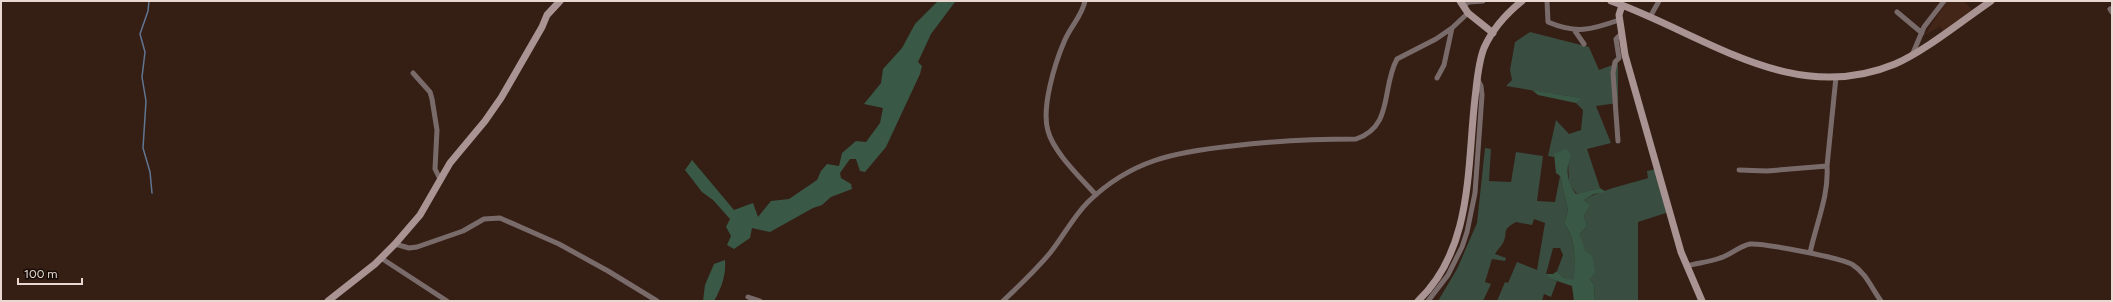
<svg xmlns="http://www.w3.org/2000/svg" width="2113" height="302" font-family="Figtree,sans-serif">
	<style>
		.built { fill: #442618 }
		.green { fill: #3a4d41 }
		.forest { fill: #395946 }
		.lines { fill: none; stroke-linecap: round; stroke-linejoin: round }
		.stream { stroke: #617691; stroke-width: 1.5 }
		.street { stroke: #7a6b6b; stroke-width: 5 }
		.secondary { stroke: #aa9393; stroke-width: 7 }
	</style>
	<rect width="100%" height="100%" fill="#351e14"/>
	<path class="built" d="M1947,1H1964L1972,10L1943,31L1940,26L1925,35Z"/>
	<path class="green" d="M1530,32L1589,47L1599,70L1618,63V103L1596,106L1611,143L1587,149L1600,188L1577,194L1569,184L1568,162L1554,154V157L1548,156L1556,120L1569,134L1581,130L1583,110L1576,103L1580,98L1506,86L1512,80L1510,70L1515,42Z
		M1485,148L1491,149L1489,181L1511,182L1516,152L1543,156L1537,201L1555,202L1560,176L1568,210L1564,224C1577,238 1574,262 1574,281L1564,278L1557,271L1563,255L1560,248H1553L1546,274L1548,278L1557,281L1551,297L1544,294L1542,301H1497L1505,282L1508,283L1517,262L1537,270L1545,223L1534,219L1532,225L1516,222C1500,231 1509,231 1503,243C1501,247 1497,250 1495,254L1506,258L1505,261L1492,259L1485,282L1491,284L1483,301H1438L1457,269L1477,223Z
		M1656,169L1669,212L1638,222V301H1595L1594,285L1590,279L1580,234L1587,226L1584,216L1589,207V204L1584,200C1600,190 1629,184 1648,178L1647,171Z"/>
	<path class="forest" d="M938,1L955,2L931,34L918,62L922,66L920,74L886,147L865,172L860,171L856,159H850L840,173L841,178L851,184L852,189L831,197L822,205L813,208L770,232L752,228L750,238L734,249L727,245L731,236L726,227L730,219L713,200L702,192L685,170L692,160L734,210L753,203L758,217L771,201L789,199L817,180L821,171L827,164L839,166L842,153L856,141L866,142L880,123L883,108L864,104L881,83L883,69L902,48L915,24Z
		M1532,90L1581,98L1576,103L1538,95Z
		M1566,149L1571,155C1565,169 1567,182 1576,194L1600,188L1606,192L1594,194L1584,200L1589,204V207L1584,216L1587,226L1580,234L1585,251L1592,256L1595,272L1590,279L1594,285L1595,301H1574L1572,286L1548,278L1546,274H1553L1557,271L1564,278L1574,280C1574,262 1577,238 1564,224L1568,210L1560,176L1556,173L1554,154Z
		M725,260C726,275 722,287 714,301H703L705,285L714,264Z"/>
	<g class="lines">
		<path class="stream" d="M149,1L148,11L140,34L145,52L142,77L146,101L143,148L150,172L152,193"/>
		<path class="street" d="M1085,1C1082,16 1070,27 1064,42C1055,63 1041,108 1048,131C1054,153 1081,178 1096,195
			M1547,1L1548,22C1576,34 1591,30 1619,20
			M1463,6L1469,2L1483,1
			M2110,9L2112,12
			M1897,12L1922,33
			M1650,17L1659,1
			M1575,31L1584,44
			M1913,53L1924,27L1944,1
			M413,73L430,92L432,99L437,130L435,169L440,179
			M1437,78L1444,65L1452,28
			M1618,141L1613,73L1615,62L1619,58L1616,39L1620,35
			M1827,166L1836,77
			M1739,170L1767,171L1827,166C1829,196 1816,224 1810,253
			M395,244L409,248L417,247L463,231L484,219L500,218L559,244L608,271L657,301
			M381,258L447,301
			M1687,266C1698,263 1709,262 1720,258C1731,255 1739,246 1750,244C1763,243 1843,258 1853,265C1866,273 1872,289 1881,301
			M748,297L760,301
			M1003,301C1019,286 1036,270 1050,253C1063,237 1073,217 1088,202C1131,160 1175,152 1232,146C1273,141 1314,139 1356,139C1394,126 1381,88 1397,59L1436,39L1452,28L1468,13
			M1428,301L1448,275L1462,247L1467,232L1475,193L1482,95L1481,86L1477,78"/>
		<path class="secondary" d="M1460,1L1468,13L1493,33
			M1611,1C1704,34 1792,107 1895,64C1925,51 1963,20 1991,1
			M1622,5L1619,15L1625,55L1681,252L1702,301
			M328,301L375,264L395,244L420,215L450,163L485,121L501,98L542,27L547,15L560,1
			M1418,301C1473,249 1467,167 1475,98C1477,82 1478,63 1484,48C1492,30 1507,13 1522,1"/>
	</g>
	<rect width="2113" height="302" fill="none" stroke="#e8d8d1" stroke-width="4"/>
	<path d="M18 278v6h64v-6" fill="none" stroke="#e8d8d1" stroke-width="2"/>
	<text x="24" y="278" font-size="12" fill="#e8d8d1" stroke="#160b07" stroke-width="3" paint-order="stroke">100 m</text>
</svg>
